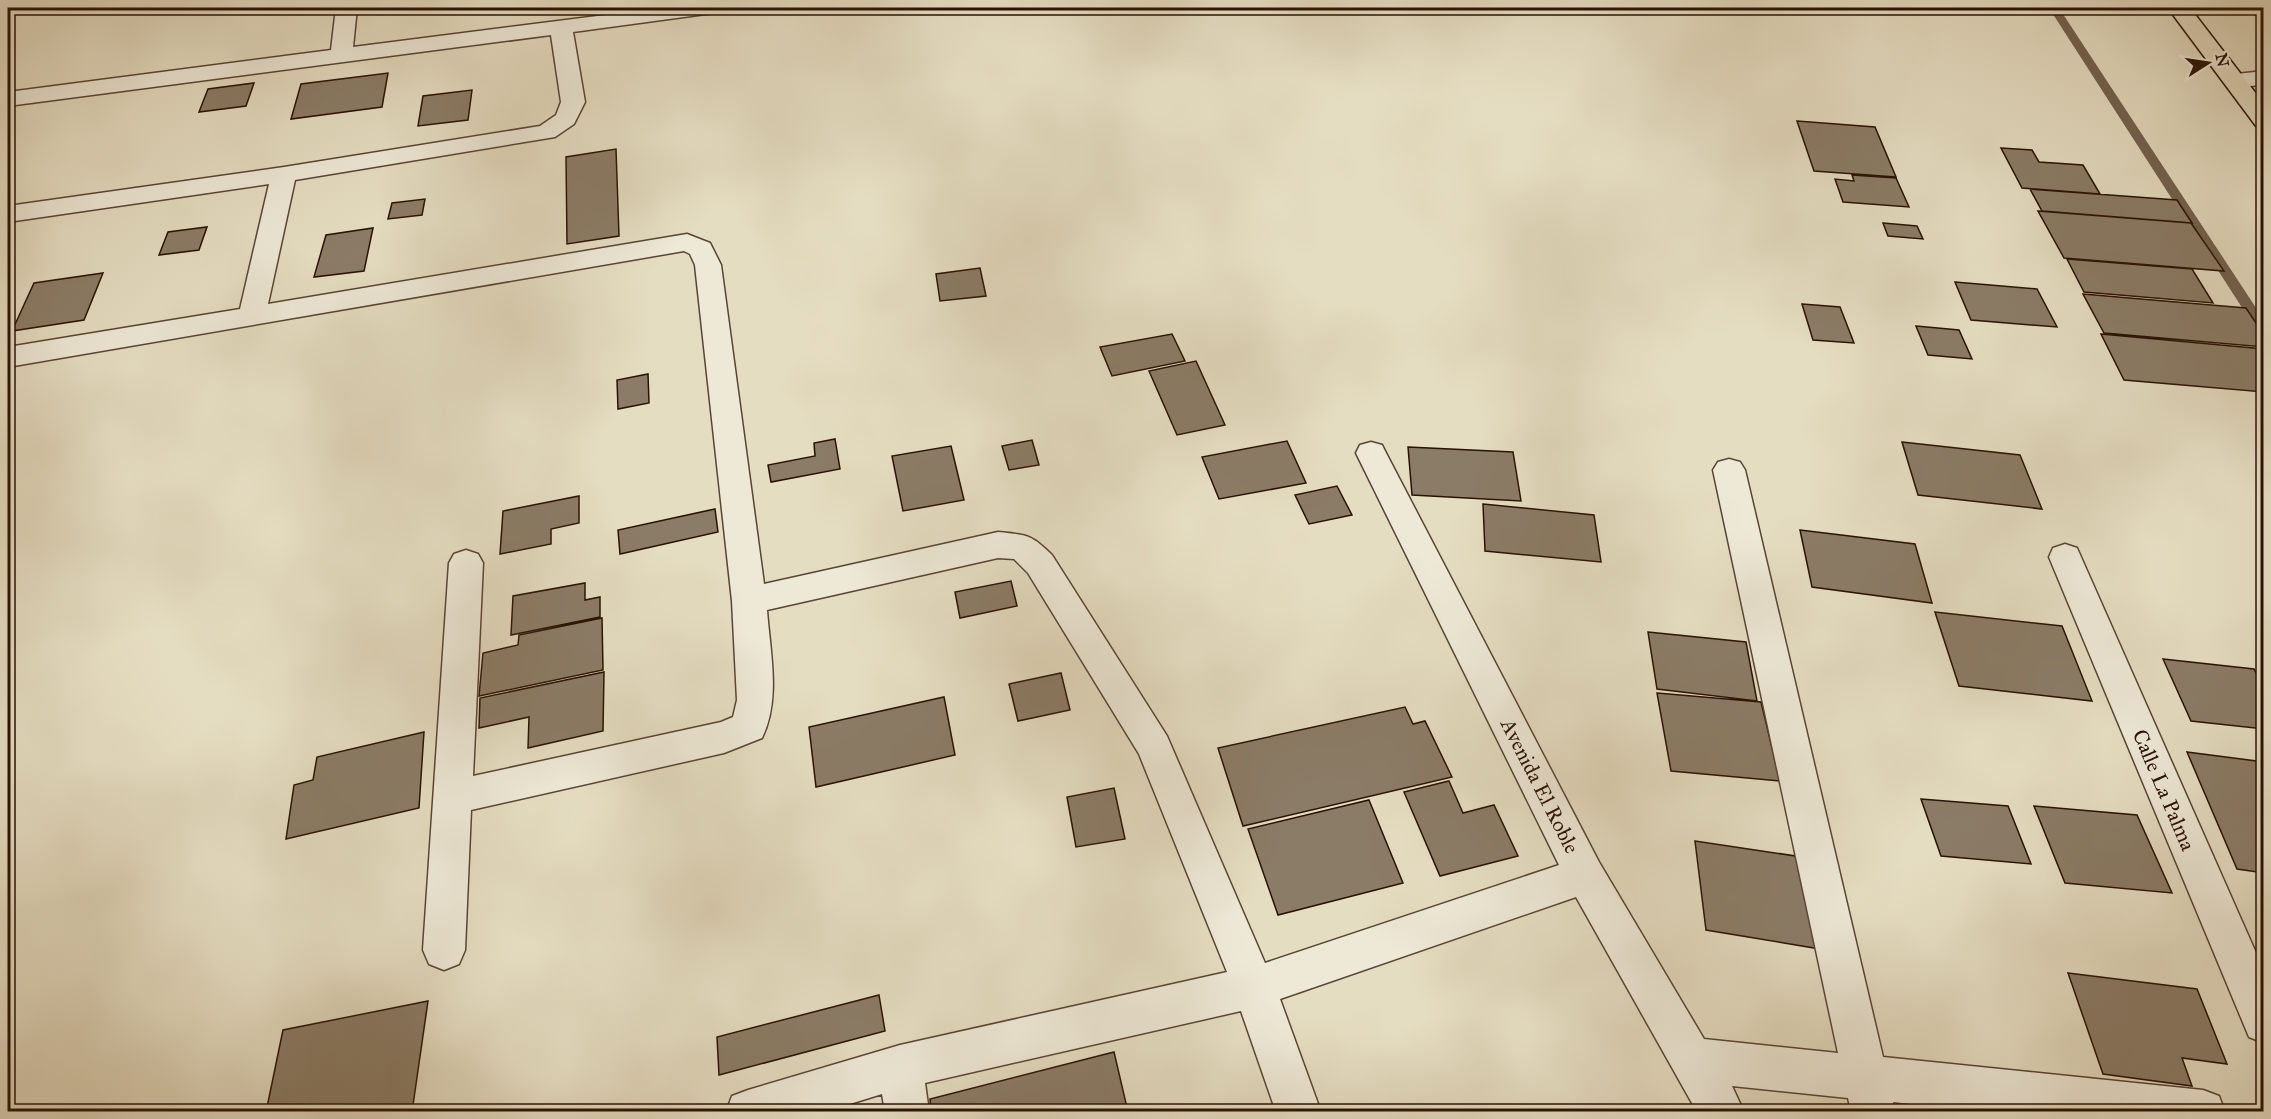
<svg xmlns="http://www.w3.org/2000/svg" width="2271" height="1119" font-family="'IM FELL Great Primer',serif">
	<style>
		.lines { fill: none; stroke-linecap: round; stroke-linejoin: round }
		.stream { fill: #736250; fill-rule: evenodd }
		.building { fill: #8b7c67; stroke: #291205; stroke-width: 1.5 }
		.minor-casing { stroke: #584534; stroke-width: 3 }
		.highway-casing { stroke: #291205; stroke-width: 3 }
		.minor { fill: #eee9d7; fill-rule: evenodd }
		.highway { fill: #e5ddc2; fill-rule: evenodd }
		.labels { text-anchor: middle; stroke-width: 4.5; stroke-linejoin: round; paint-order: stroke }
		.street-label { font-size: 21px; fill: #291205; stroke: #eee9d7 }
	</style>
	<rect width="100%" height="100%" fill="#e5ddc2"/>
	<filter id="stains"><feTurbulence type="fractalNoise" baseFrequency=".00333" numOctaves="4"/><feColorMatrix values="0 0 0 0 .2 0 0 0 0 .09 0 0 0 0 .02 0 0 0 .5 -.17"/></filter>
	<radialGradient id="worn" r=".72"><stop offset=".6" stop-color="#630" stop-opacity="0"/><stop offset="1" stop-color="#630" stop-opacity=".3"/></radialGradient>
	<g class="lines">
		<path class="stream" d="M2049,8H2059L2264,320V335L2259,334Z"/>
	</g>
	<path class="building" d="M388,73L382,107L291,119L301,84Z
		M254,83L246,106L199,112L208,89Z
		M472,90L468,120L418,126L423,96Z
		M1797,121L1875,127L1896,177L1814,171Z
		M2001,148L2032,150L2039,162L2083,165L2100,194L2022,188Z
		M616,149L619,236L567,244L566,157Z
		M1852,175L1896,178L1909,207L1843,202L1835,179L1854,181Z
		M2030,189L2177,200L2192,223L2042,211Z
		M425,199L422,215L388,219L392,203Z
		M2038,211L2191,223L2224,271L2064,258Z
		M1883,223L1917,226L1923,239L1888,236Z
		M207,227L199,250L159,255L168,232Z
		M373,228L364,271L314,277L326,235Z
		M2067,259L2192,269L2213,303L2084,292Z
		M980,268L986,296L940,301L936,274Z
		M103,273L84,320L12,331L34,283Z
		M1955,282L2037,289L2057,327L1971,320Z
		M2083,294L2246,308L2264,335V347L2104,333Z
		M1802,304L1840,307L1854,343L1813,340Z
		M1916,326L1959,330L1972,359L1928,355Z
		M1172,334L1185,361L1112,376L1100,347Z
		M2101,334L2264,349V392L2124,380Z
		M1196,361L1225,425L1177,435L1149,371Z
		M648,374L649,403L618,409L617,380Z
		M835,439L840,469L771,482L768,465L815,456L814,443Z
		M1032,440L1039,465L1009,470L1002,446Z
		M1287,441L1306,483L1219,499L1202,457Z
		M1902,442L2020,455L2042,509L1918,495Z
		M951,446L964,500L903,511L892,456Z
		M1408,447L1513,452L1521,501L1412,495Z
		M1337,486L1352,515L1309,524L1295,495Z
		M579,496V523L551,529V544L500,554L503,511Z
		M1483,504L1594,515L1601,562L1485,551Z
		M715,509L718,532L620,554L618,530Z
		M1800,530L1915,544L1932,603L1812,587Z
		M1011,581L1017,606L960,618L955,592Z
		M585,583V600L600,597V617L511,635L513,596Z
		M1935,612L2062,626L2092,701L1959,686Z
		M602,618L603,670L479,696L483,653L518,645L519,635Z
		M1648,632L1746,642L1757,701L1657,689Z
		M2163,659L2254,669L2264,688V729L2191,721Z
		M604,672L603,731L528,748L529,717L479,728L480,698Z
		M1061,673L1070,710L1018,721L1009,684Z
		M1657,693L1761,702L1780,781L1671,771Z
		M944,697L955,755L816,787L809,727Z
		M1405,707L1413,724L1425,721L1452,777L1243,826L1218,748Z
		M424,732L419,808L286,839L294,785L313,780L317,757Z
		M2187,752L2264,762V873L2237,869Z
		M1449,781L1463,813L1494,805L1518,856L1440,876L1404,792Z
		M1114,788L1125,839L1076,847L1067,797Z
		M1921,799L2008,806L2031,864L1941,856Z
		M1369,800L1403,883L1278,915L1248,829Z
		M2034,806L2137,815L2172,893L2065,883Z
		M1695,841L1809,858L1826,950L1706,930Z
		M2068,973L2197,989L2227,1064L2182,1058L2192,1086L2103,1074Z
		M879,995L885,1031L719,1075L717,1037Z
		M428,1001L412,1112H266L283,1030Z
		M1114,1052L1128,1112H931L930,1099Z"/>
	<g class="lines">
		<defs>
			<path id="minor" d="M336,8H357L353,47L661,8H716L714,13L706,14L573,32L585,102L574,124L555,137L295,180L268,304L687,234L710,243L721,265L764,584L998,532C1027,535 1031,534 1052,555L1167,736L1265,963L1559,865L1356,453L1360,445L1371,442L1382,445L1386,453L1599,862L1704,1039L1838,1053L1713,470L1718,462L1729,459L1740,462L1745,470L1883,1057L2203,1090L2219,1096L2225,1112H1981L1893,1102L1895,1112H1851L1848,1098L1732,1086L1744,1112H1697L1576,897L1280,999L1321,1112H1276L1241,1011L925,1083L929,1112H885L882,1094L824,1112H726L732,1096L748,1090L900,1045L1227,972L1139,754L1028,573L1014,559L998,558L767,610C770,652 781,699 762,738L724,753L471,810L465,950L459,964L444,970L429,964L423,950L449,563L454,554L466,550L478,554L483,563L473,776L721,722L733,717L737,700L732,601L695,265L690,254L684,251L8,367V347L240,309L269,184L8,222V206L284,167L540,126L556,115L561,102L551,35L8,106V92L331,50Z
				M2252,8H2264V16L2256,15Z
				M2264,71V85L2235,87L2227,85L2224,80L2227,75Z
				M2065,544L2077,548L2081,557L2264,971V1043L2249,1037L2049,557L2053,548Z"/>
			<path id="highway" d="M2168,8H2190L2264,104V128L2256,126Z"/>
		</defs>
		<use href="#minor" class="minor-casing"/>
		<use href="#highway" class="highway-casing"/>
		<use href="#minor" class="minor"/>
		<use href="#highway" class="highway"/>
	</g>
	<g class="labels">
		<g class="street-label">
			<text transform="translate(1540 786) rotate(63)" y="7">Avenida El Roble</text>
			<text transform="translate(2164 790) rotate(67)" y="7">Calle La Palma</text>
		</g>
	</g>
	<rect width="2271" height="1119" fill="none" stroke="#e5ddc2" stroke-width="30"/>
	<rect x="9" y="9" width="2253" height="1101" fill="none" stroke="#291205" stroke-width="3"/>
	<rect x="15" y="15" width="2241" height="1089" fill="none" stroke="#291205" stroke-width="1.5"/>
	<g transform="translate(2208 63) rotate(78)" stroke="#eee9d7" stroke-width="4.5" paint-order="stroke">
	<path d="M0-4.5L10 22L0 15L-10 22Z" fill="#291205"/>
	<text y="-9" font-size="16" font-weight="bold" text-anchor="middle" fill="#291205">N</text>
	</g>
	<rect width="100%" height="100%" filter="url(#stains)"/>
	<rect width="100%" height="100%" fill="url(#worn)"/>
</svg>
